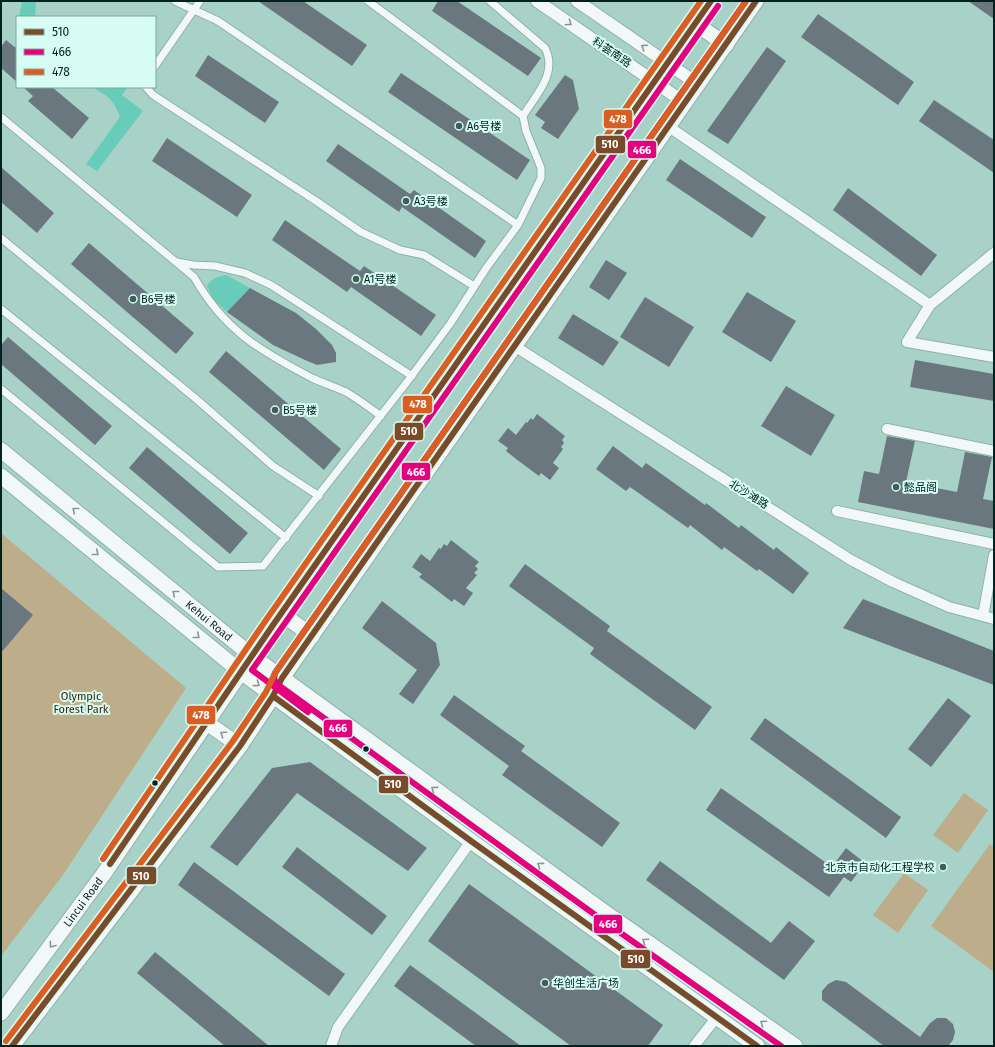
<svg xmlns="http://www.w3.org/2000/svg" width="995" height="1047" font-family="'Fira Sans','Noto Sans SC',sans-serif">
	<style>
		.green { fill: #bdad8b }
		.water { fill: #68ccba }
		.building { fill: #6a777f }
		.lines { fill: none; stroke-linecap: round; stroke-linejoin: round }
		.pedestrian-casing { stroke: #8fb0a9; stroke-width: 9 }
		.minor-casing { stroke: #8fb0a9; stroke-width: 12 }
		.tertiary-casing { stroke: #8fb0a9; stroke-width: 14 }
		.primary-casing { stroke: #8fb0a9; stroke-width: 17 }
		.pedestrian { stroke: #f2f8f7; stroke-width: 7 }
		.minor { stroke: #f2f8f7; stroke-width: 10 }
		.tertiary { stroke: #f2f8f7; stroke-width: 12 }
		.primary { stroke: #f2f8f7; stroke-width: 15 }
		.bus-1-casing { stroke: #d7fcf3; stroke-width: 9 }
		.bus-2-casing { stroke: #d7fcf3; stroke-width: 9 }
		.bus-3-casing { stroke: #d7fcf3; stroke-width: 9 }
		.bus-1 { stroke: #7a4b2a; stroke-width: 6 }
		.bus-2 { stroke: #e5007d; stroke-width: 6 }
		.bus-3 { stroke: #da5e22; stroke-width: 6 }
		.oneway { stroke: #869895 }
		.poi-dot { fill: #3c6059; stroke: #d7fcf3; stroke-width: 1.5 }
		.bus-dot { fill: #02221d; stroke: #d7fcf3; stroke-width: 1.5 }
		.labels { text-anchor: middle; stroke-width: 4; stroke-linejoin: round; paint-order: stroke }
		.street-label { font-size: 11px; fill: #02221d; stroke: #d7fcf3 }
		.poi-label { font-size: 11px; fill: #02221d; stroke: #d7fcf3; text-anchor: start }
		.park-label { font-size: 11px; fill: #3f2308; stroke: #d7fcf3 }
		.line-badge { stroke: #d7fcf3; stroke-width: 1.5 }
		.badge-label { font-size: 11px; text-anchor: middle; font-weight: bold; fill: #fff }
	</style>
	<rect width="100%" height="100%" fill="#a8d2c8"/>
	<path class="green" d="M1,533L186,688L63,875L1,956Z
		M964,793L988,810L958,853L933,835Z
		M990,844L994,847V972L931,926Z
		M904,873L928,890L898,933L873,915Z"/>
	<path class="water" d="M22,1H36L35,17H19Z
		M92,87H128L122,95L143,111L97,171L86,164L120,117C114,100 108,96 92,87Z
		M226,275L250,288L227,312L213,299L207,286C210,279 219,276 226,275Z"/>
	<path class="building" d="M258,1H303L367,45L352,66Z
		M438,1H457L541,58L528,76L432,11Z
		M968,1H994V19Z
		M818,14L914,82L898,105L801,37Z
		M6,40L17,49V82L1,68V47Z
		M767,47L786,61L728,144L707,131Z
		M208,55L279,102L265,123L195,76Z
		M401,73L530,160L517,180L388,92Z
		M565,75L573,80L579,109L558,139L541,128L545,122L535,115Z
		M23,87H52L89,118L72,139L28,101L33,96Z
		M934,100L994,140V173L919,121Z
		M167,138L252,195L237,217L152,161Z
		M338,144L410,194L414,190L486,241L475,258L402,207L399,212L326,161Z
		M680,159L766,217L752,238L666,180Z
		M1,167L54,213L37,233L1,202Z
		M848,188L937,255L921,276L833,210Z
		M285,220L360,271L364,266L436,315L421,336L351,287L347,292L272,240Z
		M89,243L194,333L176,354L71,264Z
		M606,260L627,273L609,300L589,287Z
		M250,288L296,313L316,329L332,345L336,353V362L317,365L305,360L273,345L227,312Z
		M747,292L796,321L771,362L722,332Z
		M645,297L694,327L669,367L620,337Z
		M573,314L619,342L603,366L558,338Z
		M8,337L112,426L95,445L1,364V345Z
		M226,351L341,449L324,470L209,372Z
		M915,360L994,374V401L910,387Z
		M786,386L835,415L811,456L761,426Z
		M537,414L565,436L562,440L564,443L561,447L563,449L553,463L559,468L550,480L541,473L539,476L516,459L506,451L508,448L498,441L508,428L516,435L526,422L527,423L531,418L533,420Z
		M887,436L915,441L906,482L957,492L965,452L992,457L983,499L994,501V529L858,502L864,471L879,474Z
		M613,446L642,468L646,463L705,505L706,503L739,528L741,525L774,550L776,547L809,573L793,594L759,569L757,571L724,547L722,550L690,525L688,528L630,487L626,491L596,469Z
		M147,447L248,533L230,554L129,468Z
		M451,540L479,562L475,566L478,569L474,573L477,575L466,588L473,593L464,606L454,599L452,602L430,585L419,577L422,574L412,567L421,554L430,561L439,548L441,549L444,544L447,546Z
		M525,564L610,626L607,631L712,707L695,730L590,654L594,648L509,586Z
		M1,588L33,615L1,653Z
		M863,599L994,651V685L843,628Z
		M382,601L436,643L440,665L413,704L399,694L417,670L362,628Z
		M454,695L525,746L521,751L620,823L602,847L502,775L509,766L440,715Z
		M948,698L971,716L931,767L908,749Z
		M765,718L901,817L886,838L750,739Z
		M310,762L427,848L408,871L297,793L237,866L210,847L272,768Z
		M721,788L832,867L846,848L865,863L851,882L844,877L829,897L706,810Z
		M297,847L387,916L372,935L282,867Z
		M660,861L771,943L789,921L815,941L784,980L646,880Z
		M194,862L345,974L329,996L178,885Z
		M469,884L663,1025L648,1046H571L428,941Z
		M155,952L269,1046H225L137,973Z
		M410,965L521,1046H476L394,986Z
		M836,980L846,982L920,1037L930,1023L937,1018H946L953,1024L955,1032L953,1040L948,1046H884L822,1000V991L828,984Z"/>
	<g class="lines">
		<defs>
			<path id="pedestrian" d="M175,1L218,21L518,225
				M368,1L523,116
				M155,66L200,1
				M146,87L153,95L316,201L361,232L400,250L424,255L474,286
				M1,117L194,277C224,330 260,351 312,378C323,383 335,387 346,392C358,399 370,408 381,416
				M1,238L195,398L273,466L319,496
				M177,262L193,265L215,266L245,273L271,285L412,376
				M1,309L286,538
				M1,389L218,567L263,566L407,382L450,324L487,267L518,225L541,178V168L526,131L523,116C536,95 558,73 545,48L490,1"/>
			<path id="minor" d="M669,127L930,305
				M994,253L930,305L907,342L994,357
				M516,347L851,560L893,582L949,607L994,619
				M887,429L994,451
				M837,511L994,544
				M983,616L994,555
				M331,1046L338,1027L471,841
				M694,1046L717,1017"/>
			<path id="tertiary" d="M537,1L685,103
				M577,1L699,85"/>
			<g id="primary">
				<path d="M695,23L726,45"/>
				<path id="s1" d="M1,450L252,656L603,911L795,1046"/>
				<path d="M1,476L241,672L471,841L757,1046"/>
				<path d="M281,613L312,636"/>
				<path d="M207,723L240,746"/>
				<path id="s2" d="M1,1013L105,872L273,625L711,1"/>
				<path d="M12,1046L131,891L240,746L273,696L282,678L756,1"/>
			</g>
		</defs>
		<use href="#pedestrian" class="pedestrian-casing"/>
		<use href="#minor" class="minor-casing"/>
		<use href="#tertiary" class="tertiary-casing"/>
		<use href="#primary" class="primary-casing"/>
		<use href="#pedestrian" class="pedestrian"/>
		<use href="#minor" class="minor"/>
		<use href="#tertiary" class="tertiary"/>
		<use href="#primary" class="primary"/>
		<defs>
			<path id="bus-1" d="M273,696L471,841L757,1046
				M110,864L273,625L711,1
				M12,1046L240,746L273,696L282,678L756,1"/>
			<path id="bus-2" d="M746,1L275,673L274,679L277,684L598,917L781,1046
				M308,712L252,670L718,6"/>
			<path id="bus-3" d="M103,859L266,620L701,1
				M6,1041L233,741L266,692L275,673L746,1"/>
		</defs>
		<use href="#bus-1" class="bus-1-casing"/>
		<use href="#bus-2" class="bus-2-casing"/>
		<use href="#bus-3" class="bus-3-casing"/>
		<use href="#bus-1" class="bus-1"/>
		<use href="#bus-2" class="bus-2"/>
		<use href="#bus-3" class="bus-3"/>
	</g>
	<defs><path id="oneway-chevron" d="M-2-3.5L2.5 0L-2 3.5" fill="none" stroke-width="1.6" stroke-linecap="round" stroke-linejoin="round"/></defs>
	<g class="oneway">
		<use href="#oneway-chevron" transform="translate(569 23) rotate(34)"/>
		<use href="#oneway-chevron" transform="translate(644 47) rotate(-146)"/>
		<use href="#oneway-chevron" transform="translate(75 510) rotate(-141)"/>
		<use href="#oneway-chevron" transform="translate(96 553) rotate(39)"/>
		<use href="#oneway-chevron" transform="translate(175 593) rotate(-141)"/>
		<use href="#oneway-chevron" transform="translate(197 636) rotate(39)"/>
		<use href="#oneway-chevron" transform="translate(257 684) rotate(37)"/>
		<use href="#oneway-chevron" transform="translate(223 734) rotate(-145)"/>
		<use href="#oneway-chevron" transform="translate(434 789) rotate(-144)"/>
		<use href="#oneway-chevron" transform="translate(540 865) rotate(-144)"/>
		<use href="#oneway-chevron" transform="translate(645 941) rotate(-145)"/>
		<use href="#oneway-chevron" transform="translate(52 945) rotate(126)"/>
		<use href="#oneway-chevron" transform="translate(763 1023) rotate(-145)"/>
	</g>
	<g class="poi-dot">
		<circle cx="459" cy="126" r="4"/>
		<circle cx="406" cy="201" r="4"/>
		<circle cx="356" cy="279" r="4"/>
		<circle cx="133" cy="299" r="4"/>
		<circle cx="275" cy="410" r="4"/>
		<circle cx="896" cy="487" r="4"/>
		<circle cx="943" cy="867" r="4"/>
		<circle cx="545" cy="983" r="4"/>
	</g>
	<g class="bus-dot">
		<circle cx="366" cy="749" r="3.5"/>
		<circle cx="155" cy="783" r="3.5"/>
	</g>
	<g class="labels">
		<g class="street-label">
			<text transform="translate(612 52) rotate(34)" y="4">科荟南路</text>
			<text transform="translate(749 494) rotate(32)" y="4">北沙滩路</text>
			<text dy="4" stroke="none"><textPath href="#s1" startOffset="269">Kehui Road</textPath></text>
			<text dy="4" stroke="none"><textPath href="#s2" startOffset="138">Lincui Road</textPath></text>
		</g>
		<g class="poi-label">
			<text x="467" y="130">A6号楼</text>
			<text x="414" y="205">A3号楼</text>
			<text x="364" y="283">A1号楼</text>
			<text x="141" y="303">B6号楼</text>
			<text x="283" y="414">B5号楼</text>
			<text x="904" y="491">懿品阁</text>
			<text x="935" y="871" text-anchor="end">北京市自动化工程学校</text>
			<text x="553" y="987">华创生活广场</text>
		</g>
		<g class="park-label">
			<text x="81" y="700">Olympic<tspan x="81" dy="13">Forest Park</tspan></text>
		</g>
	</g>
	<g class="line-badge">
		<rect x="603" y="109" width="30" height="20" rx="4" fill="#da5e22"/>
		<rect x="595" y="135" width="31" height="19" rx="4" fill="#7a4b2a"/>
		<rect x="627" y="140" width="30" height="19" rx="4" fill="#e5007d"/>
		<rect x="402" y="395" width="31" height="19" rx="4" fill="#da5e22"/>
		<rect x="394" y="422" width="30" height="19" rx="4" fill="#7a4b2a"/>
		<rect x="401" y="462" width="30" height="19" rx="4" fill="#e5007d"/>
		<rect x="186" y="705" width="30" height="20" rx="4" fill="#da5e22"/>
		<rect x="323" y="719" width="30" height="19" rx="4" fill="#e5007d"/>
		<rect x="378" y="775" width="31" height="19" rx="4" fill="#7a4b2a"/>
		<rect x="126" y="866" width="31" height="19" rx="4" fill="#7a4b2a"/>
		<rect x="593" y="914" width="30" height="20" rx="4" fill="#e5007d"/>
		<rect x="620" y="949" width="31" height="20" rx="4" fill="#7a4b2a"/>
	</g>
	<g class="badge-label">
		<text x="618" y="123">478</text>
		<text x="610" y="148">510</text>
		<text x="642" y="154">466</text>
		<text x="418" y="408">478</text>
		<text x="409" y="435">510</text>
		<text x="416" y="476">466</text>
		<text x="201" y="719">478</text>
		<text x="338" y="732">466</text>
		<text x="393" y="788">510</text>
		<text x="141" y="880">510</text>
		<text x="608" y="928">466</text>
		<text x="636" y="963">510</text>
	</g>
	<rect width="995" height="1047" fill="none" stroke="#02221d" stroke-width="4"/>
	<rect x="16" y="16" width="140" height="72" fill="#d7fcf3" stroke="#82a59d"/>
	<rect x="24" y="29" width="20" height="6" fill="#7a4b2a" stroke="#82a59d"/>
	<text x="52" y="36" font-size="12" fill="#02221d">510</text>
	<rect x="24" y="49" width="20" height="6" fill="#e5007d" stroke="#82a59d"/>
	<text x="52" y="56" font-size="12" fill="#02221d">466</text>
	<rect x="24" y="69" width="20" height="6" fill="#da5e22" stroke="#82a59d"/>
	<text x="52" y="76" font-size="12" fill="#02221d">478</text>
</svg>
